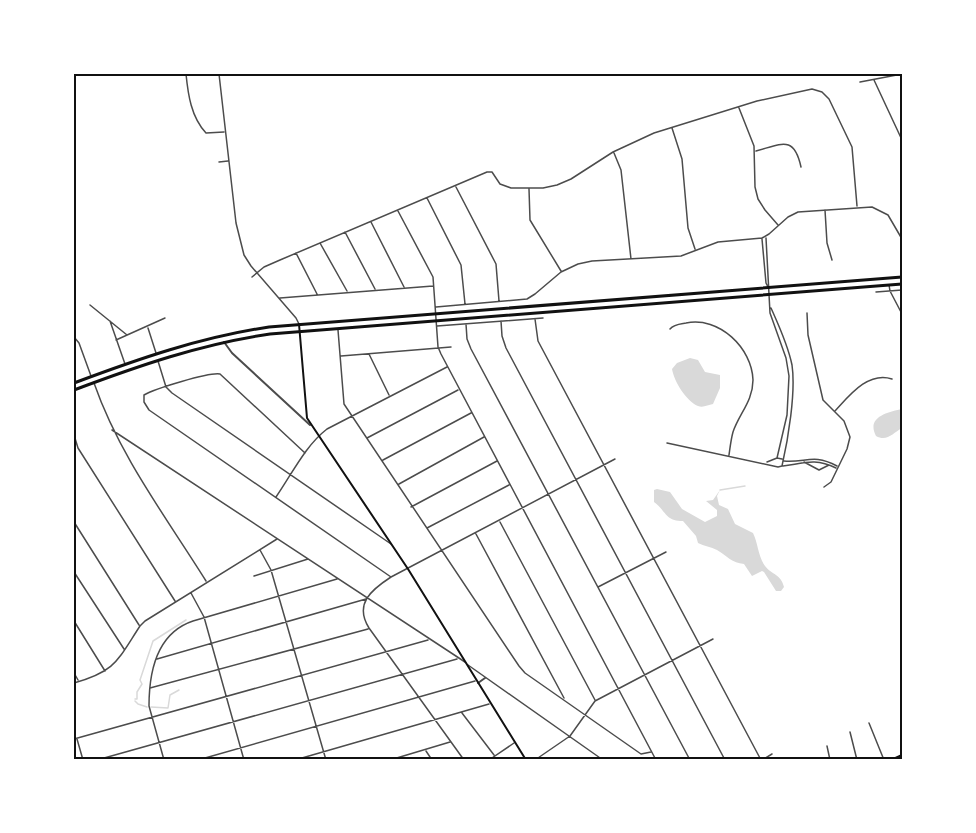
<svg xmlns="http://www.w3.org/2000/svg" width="976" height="833" font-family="'DejaVu Sans',sans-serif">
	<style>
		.water { fill: #d9d9d9 }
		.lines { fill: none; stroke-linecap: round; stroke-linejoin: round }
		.stream { stroke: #d9d9d9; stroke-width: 1.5 }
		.minor { stroke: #4c4c4c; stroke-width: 1.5 }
		.tertiary { stroke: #4c4c4c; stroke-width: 2 }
		.secondary { stroke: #111; stroke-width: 2 }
		.trunk { stroke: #111; stroke-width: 3 }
		.neatline { fill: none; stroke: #111; stroke-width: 2 }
	</style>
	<rect width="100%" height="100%" fill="#fff"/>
	<path class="water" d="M690,358L698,360L705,372L720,375V388L713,404C708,405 703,408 698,406C686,401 674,381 672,369L677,363Z
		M902,409V428C893,433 887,442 876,436C866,417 888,412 902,409Z
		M657,489L670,492L682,509L705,522L717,516V510L706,501L713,500L720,490L717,496L719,505L728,509L735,524L753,533C758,543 758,556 765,566C772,575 781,574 784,587L781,591H776L764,572L762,571L752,576L744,564C732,563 727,556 717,550C711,547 704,546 698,543L696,536L683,521C665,521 667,512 654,502V490Z"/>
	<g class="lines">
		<path class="stream" d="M720,490L745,486
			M135,699H137V692L142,684L140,680L153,641L186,620
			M135,701L138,704L147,707
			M151,707L168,708L170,695L179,690"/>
		<path class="minor" d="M186,74C188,94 191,117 206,133L224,132
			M219,74L236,223L244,255L251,266L296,318L299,324
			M874,80L902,140
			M860,82L902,74
			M739,108L754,146L755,187L758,199L765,210L778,225
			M672,128L682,159L688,228L695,249
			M756,151C782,144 794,135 801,167
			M614,153L621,170L631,259
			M219,162L228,161
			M456,187L496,264L499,301
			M529,189L530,220L561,271
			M427,198L461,265L465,304
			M825,210L827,243L832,260
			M398,211L433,277L438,347L441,354L656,760
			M371,222L404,287
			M345,232L375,289
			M766,238L770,313L786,358L789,376L787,415L777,458
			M762,239L766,283L768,287
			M320,243L347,291
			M296,253L317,294
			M252,277L264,267L280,260L487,172H492L500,184L511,188H543L557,185L571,179L613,152L654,133L757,101L812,89L822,92L829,99L852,147L857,206
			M889,285L890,291L902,314
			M876,292L902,290
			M280,298L433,286
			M90,305L127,335
			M436,307L527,299L535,294L561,272L578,264L592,261L681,256L718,242L762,238L769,234L788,217L798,212L872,207L888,215L902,239
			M807,313L808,335L823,400L844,421L850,437L847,449L831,482L824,487
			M535,319L538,341L761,760
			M110,321L125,364
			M501,321L502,336L506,348L725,760
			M466,324L467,339L471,349L690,760
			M437,326L543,318
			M148,328L156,353
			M670,329C674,324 680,324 686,323C719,316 752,348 753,380C753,401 739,414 733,432C731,439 730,448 729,455
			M338,330L344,404L519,666L525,673L641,754L651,752
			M74,337L79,343L91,376
			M116,340L165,318
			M369,354L389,395
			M341,356L451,347
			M158,361L166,387L172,393L391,544
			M94,383C119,455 166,517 206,581
			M835,411C849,396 868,371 892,379
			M112,430L465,662
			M74,435L78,448L175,601
			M367,438L458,390
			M667,443L778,467L782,466C788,440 796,392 792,365C788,345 779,326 771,308
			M305,453L220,374C209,372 154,389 144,395V402L149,410L391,577
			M383,460L471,413
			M784,461C806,463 813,453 837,466
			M767,462L777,458L782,459
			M804,462L819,470L829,465
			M783,466C805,463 815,458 836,468
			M399,484L484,437
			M276,497C292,474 305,446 327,429L447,367
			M411,507L497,461
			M74,522L139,625
			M500,522L595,700
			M427,528L509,485
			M476,534L564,698
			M260,550L271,570L326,760
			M74,572L124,649
			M254,576L308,559
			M598,587L666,552
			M191,593L204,617L244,760
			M74,621L105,671
			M157,659L366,599
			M468,665L603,760
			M74,673L78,680
			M74,683C116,671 117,661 140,626L145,621L277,539
			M150,688L368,629
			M462,713L494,755
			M869,723L884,760
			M850,732L857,760
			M74,739L428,640
			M77,739L83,760
			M827,746L830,760
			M426,751L432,760
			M97,760L457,659
			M164,760L149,706C149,672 157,633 193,621L337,579
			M198,760L475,681
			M295,760L489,704
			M390,760L450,742
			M464,760L369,628C354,604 371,590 391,577L615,459
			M489,760L514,743
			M535,760L570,736L595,701L713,639
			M762,760L772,754"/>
		<path class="tertiary" d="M224,342L232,353L310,425
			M478,683L485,678"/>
		<path class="secondary" d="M299,324L307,418L408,569L526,760
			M891,760L902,755"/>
		<path class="trunk" d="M74,383C138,359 201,337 269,327L902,277
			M74,390C138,366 201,344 270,334L902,284"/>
	</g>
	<rect width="976" height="833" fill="none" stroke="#ffffff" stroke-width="150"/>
	<rect x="75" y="75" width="826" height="683" class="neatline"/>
</svg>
